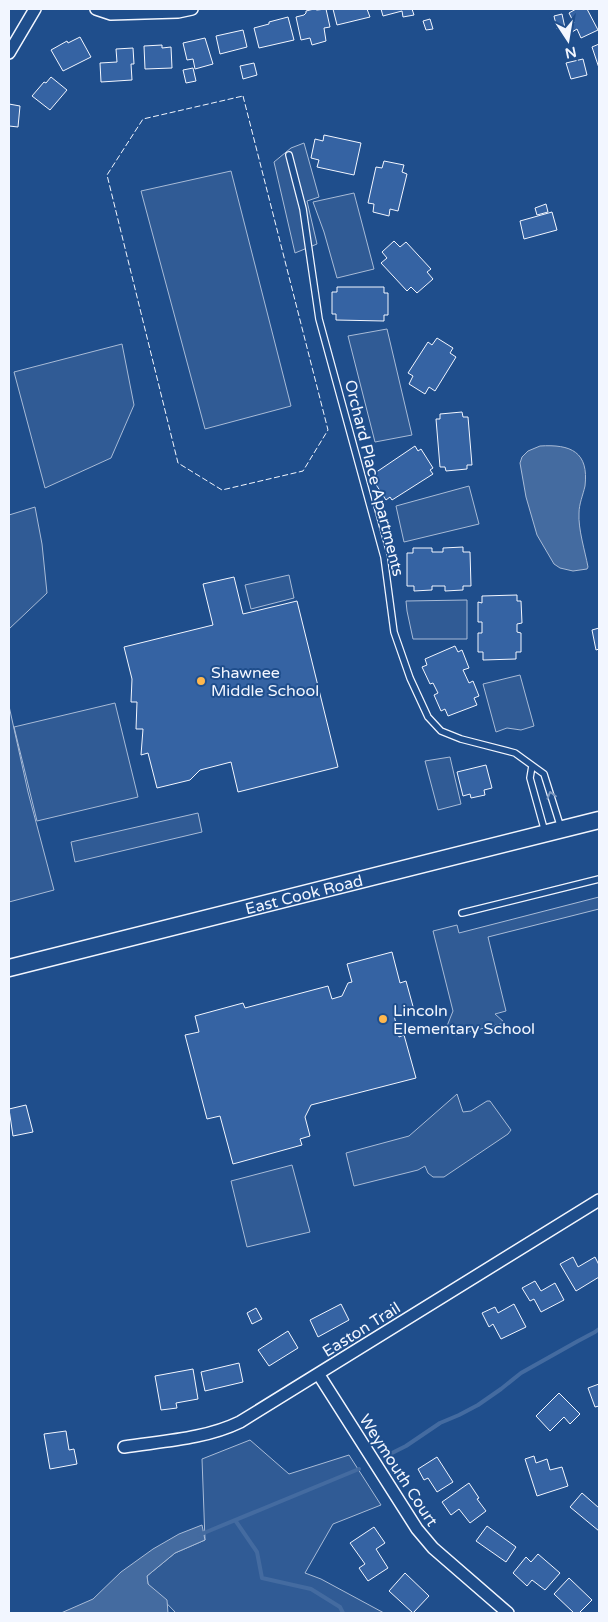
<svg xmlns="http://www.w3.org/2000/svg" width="608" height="1622" font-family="'Varela Round',sans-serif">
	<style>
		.built { fill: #305b95; stroke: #a8bbd7 }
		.water { fill: #446ba0; stroke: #a8bbd7 }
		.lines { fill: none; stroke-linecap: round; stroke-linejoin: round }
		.stream { stroke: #446ba0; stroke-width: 4 }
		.building { fill: #3563a3; stroke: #f2f6ff }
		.service-casing { stroke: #f2f6ff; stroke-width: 8 }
		.minor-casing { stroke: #f2f6ff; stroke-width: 14 }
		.secondary-casing { stroke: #f2f6ff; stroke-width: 19 }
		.service { stroke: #1f4e8c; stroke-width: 5.5 }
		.minor { stroke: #1f4e8c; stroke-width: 11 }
		.secondary { stroke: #1f4e8c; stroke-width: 16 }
		.fence { stroke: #f2f6ff; stroke-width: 1; stroke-dasharray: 6 2.5; stroke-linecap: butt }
		.oneway { stroke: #7e9ac0 }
		.poi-dot { fill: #ffb74d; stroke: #1f4e8c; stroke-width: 2 }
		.labels { text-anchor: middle; stroke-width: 4; stroke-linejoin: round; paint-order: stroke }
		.street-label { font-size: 16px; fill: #f2f6ff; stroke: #1f4e8c }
		.poi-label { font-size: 16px; fill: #f2f6ff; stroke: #1f4e8c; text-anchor: start }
	</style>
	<rect width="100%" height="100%" fill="#1f4e8c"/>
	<path class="built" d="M304,143L319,197L307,201L317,244L295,253L274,162L291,148Z
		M231,171L291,406L205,429L141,191Z
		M354,193L374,269L337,278L324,232L313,202Z
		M387,329L412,435L375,442L348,336Z
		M122,344L134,405L111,458L45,488L14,372Z
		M469,486L479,524L404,542L396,506Z
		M35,507L42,544L47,593L9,629V515Z
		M289,575L294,598L251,609L245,585Z
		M467,600V639H413L407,611L406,601Z
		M520,675L534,726L521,730L507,728L496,732L483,684Z
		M115,703L138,797L37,821L14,727Z
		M9,706L28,792L54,890L9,902Z
		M450,757L461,804L438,810L425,761Z
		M198,813L202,832L75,862L71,842Z
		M599,897V909L488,937L506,1011L495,1014L505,1023L456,1035L447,1026L453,1011L433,931L457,925L459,933Z
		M457,1094L463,1112L471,1111L487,1101H490L511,1130L508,1134L444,1177H433L428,1173L425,1166L418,1170L354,1186L346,1153L409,1136Z
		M292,1165L310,1232L247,1247L231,1181Z
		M250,1440L289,1474L349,1455L381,1505L333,1524L305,1573L321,1579L384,1613H176L148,1584L147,1576L175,1553L205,1540L202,1459Z"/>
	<path class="water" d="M540,446C571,444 589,452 585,486C583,495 579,504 579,513C578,529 585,551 588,567L587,569L573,571L560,568L554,564L537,535L526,497L520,463L522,457L528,451Z
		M202,1525L205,1540L175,1553L147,1576L148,1584L167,1600L168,1613H61L93,1599L121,1572L153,1549L179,1534Z"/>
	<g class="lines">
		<path class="stream" d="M388,1455L406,1446L440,1423L459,1415L478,1405L501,1389L521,1373L578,1341L595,1332L599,1329
			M235,1520L257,1552L262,1578L311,1589L340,1607L343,1613
			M199,1535L359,1469"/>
	</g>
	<path class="building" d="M314,9L317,10L326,9L330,27L324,28L326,41L312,45L310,38L301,40L296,17L304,15L306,13V11Z
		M333,9H367L370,17L337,25Z
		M381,9H412L414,15L403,17L402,11L383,16Z
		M576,9H587L598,30L581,38L577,29L572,32L569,26L574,23L569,13Z
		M562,14L565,28L557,29L554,16Z
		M288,17L294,40L259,48L254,28L269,24V22Z
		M430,19L433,29L426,30L423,21Z
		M243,30L247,47L220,54L216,36Z
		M80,37L91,57L63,71L51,50L67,41L68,43Z
		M205,38L213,64L195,69L193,59L187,60L183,43Z
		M599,44V68L592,47Z
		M162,45V48L171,47L172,68L145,69L144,46Z
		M133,48L134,64H131L132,80L101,82L100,63L117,62L116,49Z
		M583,59L587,75L571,79L566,63Z
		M254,63L257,75L243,79L240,66Z
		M193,68L196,81L186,83L183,70Z
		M51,77L67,90L50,110L32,96L44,82L46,83Z
		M9,104L20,106L18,127L9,126Z
		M324,135L361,143L354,175L317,167L319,160L311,158L315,139L323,141Z
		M384,161L404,165L402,172L407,174L398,211L390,209L389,216L373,212L374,204L368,203L376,167L382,168Z
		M546,204L548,212L537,215L535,208Z
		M552,212L557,230L524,239L520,221Z
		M394,241L400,247L406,242L431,269L427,272L433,279L417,293L411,287L407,291L381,263L387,258L382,252Z
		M337,287H384V293H388V315H384V321L336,320V314H332V292H337Z
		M437,338L453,348L450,353L456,357L435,391L429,387L425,394L409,384L413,376L408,373L428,342L432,345Z
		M462,412L463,417H468L472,465H467V469L446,471L445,467H440L436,419H440V414Z
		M415,446L418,451L421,449L433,468L430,470L433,474L392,500L390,497L386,500L373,480L377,476L375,473Z
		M463,547V552H470L471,586H463V590L445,591V586H432V590L414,591V586H407V553H413V548H432V552H443V548Z
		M234,577L243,614L297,601L338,767L238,792L231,762L200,770L190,780L157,788L148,753L141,755L143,729H136L137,702H131L132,679L124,647L213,625L203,584Z
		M517,595V601H521L522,623L517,624V632L521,633V652H516V659L483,660V652H478V633H482V622H478V602L482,603V596Z
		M599,628V649L596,650L592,630Z
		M455,646L458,652L462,650L469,668L463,670L469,683L473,681L479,696L474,698L477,705L448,716L445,709L441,711L434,695L438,693L433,683L430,684L422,667L427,665L425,659Z
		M486,765L492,788L484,790L485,795L471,798L470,794L463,796L457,772Z
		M392,952L400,983L406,981L414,1010L394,1015L399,1037L404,1035L416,1078L311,1105L305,1117L310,1136L300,1139L302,1145L233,1164L220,1116L207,1119L185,1035L199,1032L195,1016L243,1003L245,1008L328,986L332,999L342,996L348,983L352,982L347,964Z
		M26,1105L33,1132L13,1136L9,1109Z
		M573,1257L578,1267L595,1257L599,1265V1277L576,1291L560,1264Z
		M535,1281L541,1291L555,1283L564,1300L541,1312L534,1299L530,1301L522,1288Z
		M341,1304L349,1320L318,1337L310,1320Z
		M514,1304L526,1327L501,1339L493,1324L489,1327L482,1313L495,1307L498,1313Z
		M256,1308L262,1319L252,1324L247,1313Z
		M288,1331L298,1348L269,1366L258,1350Z
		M239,1363L243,1382L205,1391L201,1372Z
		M193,1369L198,1399L176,1403L177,1408L161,1410L155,1376Z
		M599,1384V1406L595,1407L588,1388Z
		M559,1393L580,1414L570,1424L564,1417L550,1431L536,1416Z
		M66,1431L69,1450L74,1449L77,1464L50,1469L44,1434Z
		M534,1456L536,1463L547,1459L550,1470L562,1467L568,1486L537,1496L525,1459Z
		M437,1457L453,1482L437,1492L428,1478L424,1480L418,1469Z
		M469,1483L479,1498L477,1499L486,1511L470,1523L459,1509L451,1515L442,1502Z
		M582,1493L599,1508V1531L570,1507Z
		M487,1526L516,1547L506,1562L476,1541Z
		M374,1527L385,1543L376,1549L388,1568L368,1581L359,1568L365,1564L350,1543Z
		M538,1554L560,1573L545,1590L532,1580L527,1586L513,1573L526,1557L531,1562Z
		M405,1573L429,1596L413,1613L389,1591Z
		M569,1578L592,1600L579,1613H574L554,1594Z"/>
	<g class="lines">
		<defs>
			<path id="service" d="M289,155L303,209L319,319L384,557L394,632L410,678L428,717L441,731L461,739L515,753L544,774L561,828
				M532,766L530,778L545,832
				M462,913L599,879"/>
			<path id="minor" d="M96,9L111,14L178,12L192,9
				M9,53L35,9
				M319,1375L417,1529L433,1548L508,1613
				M124,1447C163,1441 205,1439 240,1422L599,1200"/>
			<g id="secondary">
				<path id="s1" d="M9,968L599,820"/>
			</g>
		</defs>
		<use href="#service" class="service-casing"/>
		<use href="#minor" class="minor-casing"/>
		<use href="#secondary" class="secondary-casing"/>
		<use href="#service" class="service"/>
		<use href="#minor" class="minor"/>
		<use href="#secondary" class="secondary"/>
		<path class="fence" d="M243,96L328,430L303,471L222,490L178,463L107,175L143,119Z"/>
	</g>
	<defs><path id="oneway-chevron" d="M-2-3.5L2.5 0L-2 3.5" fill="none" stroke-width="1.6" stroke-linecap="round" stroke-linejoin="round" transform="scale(1.25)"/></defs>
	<use class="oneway" href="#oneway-chevron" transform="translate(551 795) rotate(-106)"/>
	<g class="poi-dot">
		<circle cx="201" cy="681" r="5"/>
		<circle cx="383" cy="1019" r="5"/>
	</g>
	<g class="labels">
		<g class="street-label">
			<text transform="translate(375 478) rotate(76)" y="6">Orchard Place Apartments</text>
			<text dy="6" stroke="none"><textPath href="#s1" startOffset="304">East Cook Road</textPath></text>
			<text transform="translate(361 1329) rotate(-32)" y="6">Easton Trail</text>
			<text transform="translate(399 1470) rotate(57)" y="6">Weymouth Court</text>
		</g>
		<g class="poi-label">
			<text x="211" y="678">Shawnee<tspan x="211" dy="18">Middle School</tspan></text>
			<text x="393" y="1016">Lincoln<tspan x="393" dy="18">Elementary School</tspan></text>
		</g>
	</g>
	<rect width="608" height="1622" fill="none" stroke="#f2f6ff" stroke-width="20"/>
	<g transform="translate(568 40) rotate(168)" stroke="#1f4e8c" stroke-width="4" paint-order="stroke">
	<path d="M0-4L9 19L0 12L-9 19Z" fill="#f2f6ff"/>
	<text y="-8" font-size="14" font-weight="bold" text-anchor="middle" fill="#f2f6ff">N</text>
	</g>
</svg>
